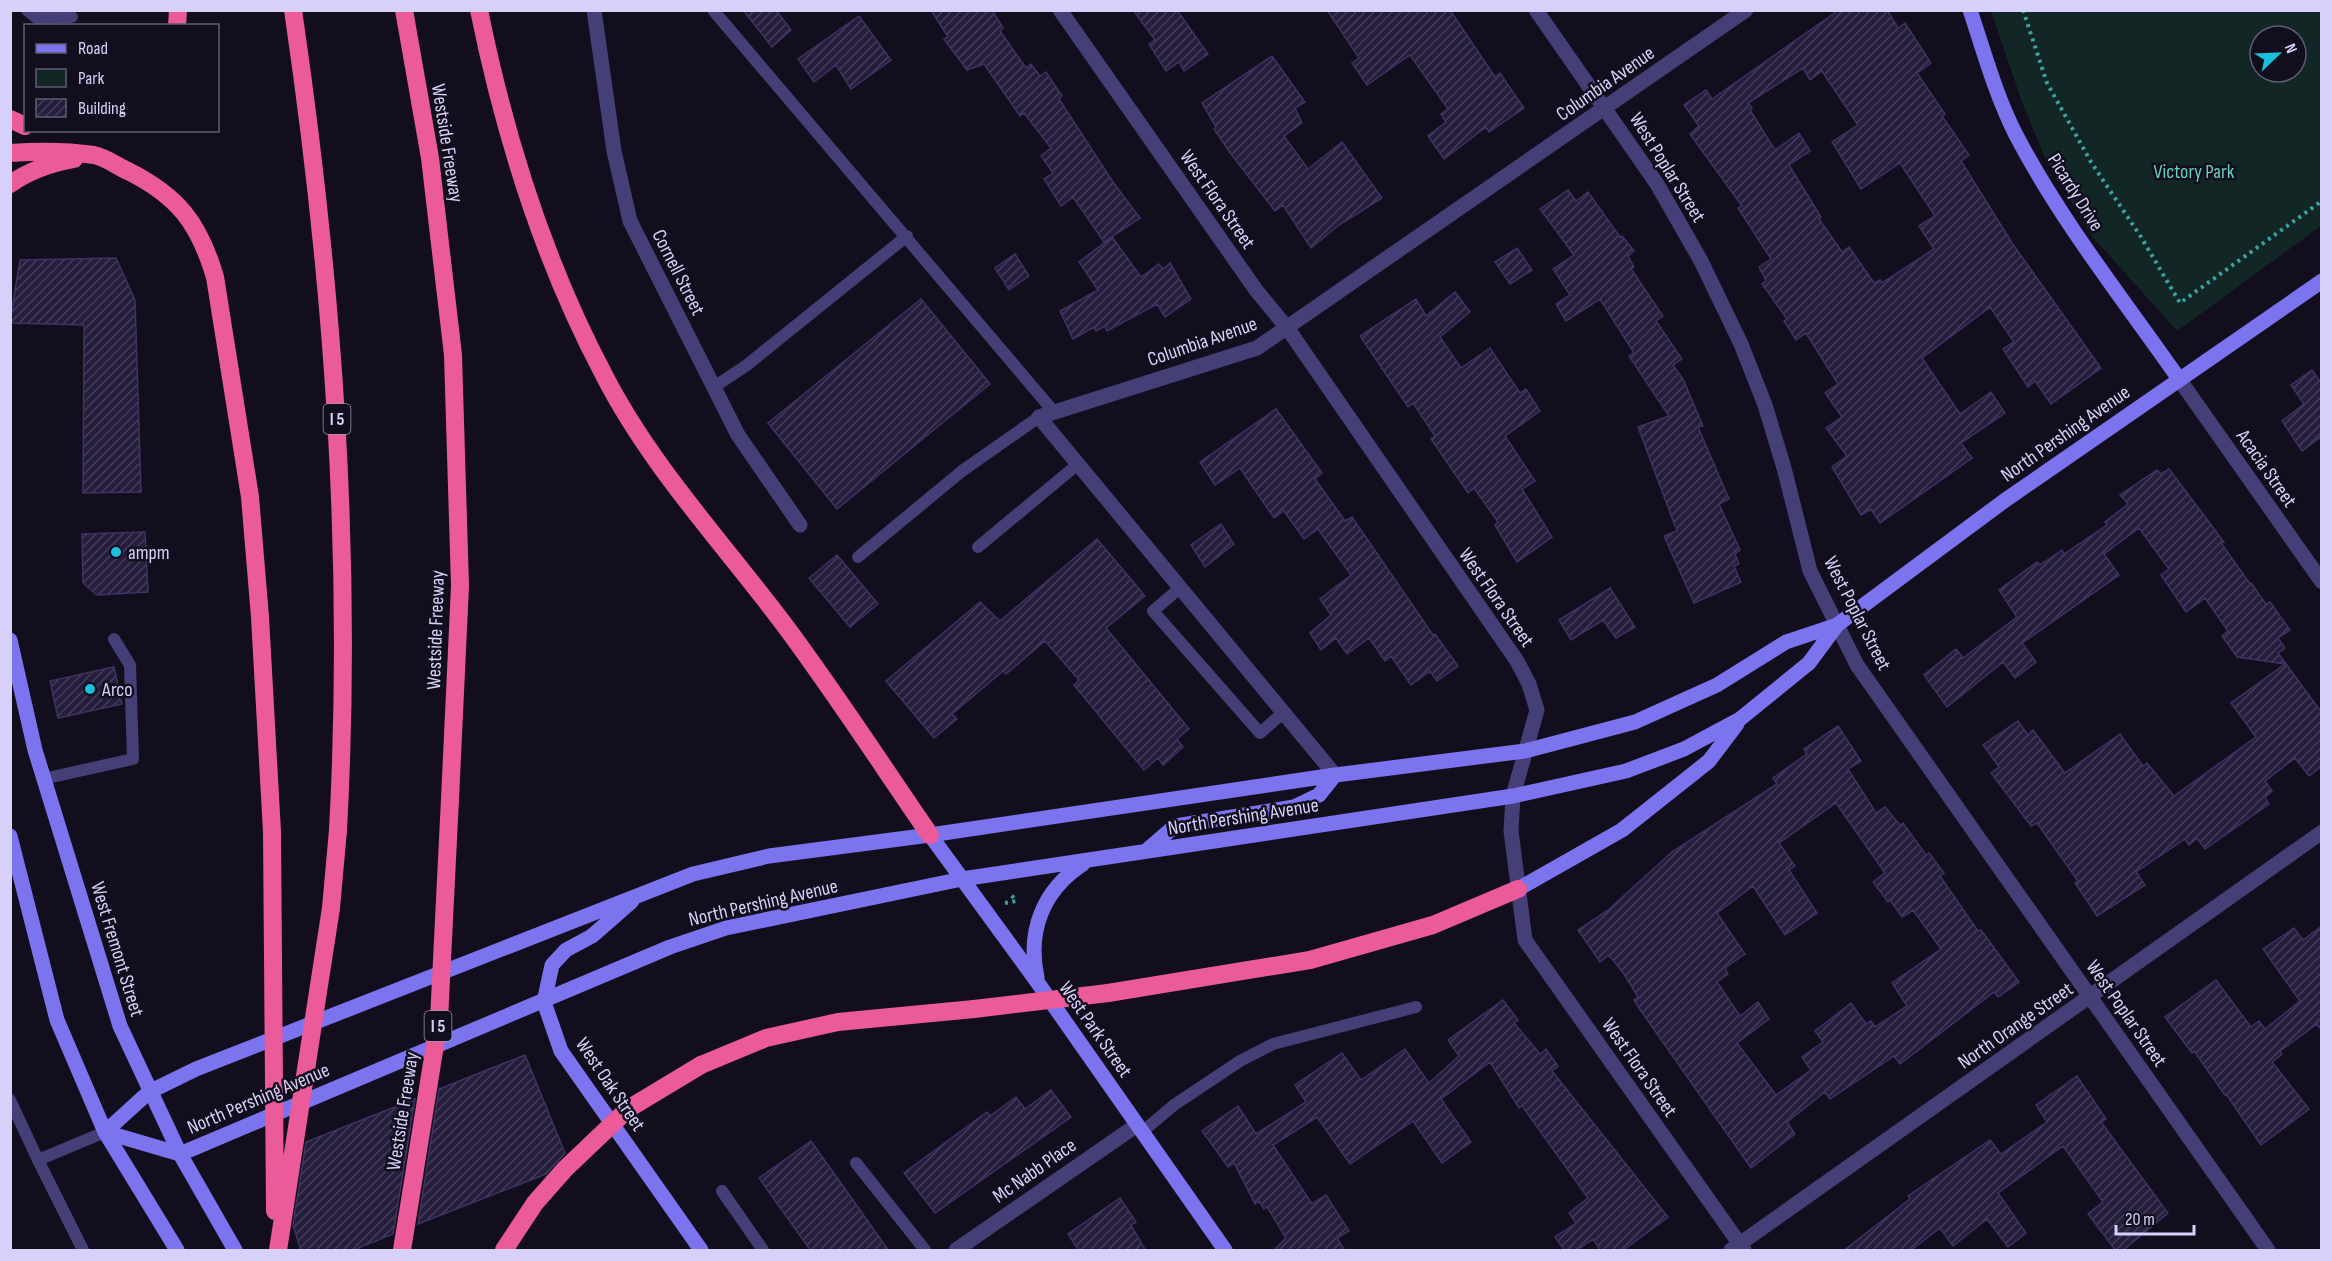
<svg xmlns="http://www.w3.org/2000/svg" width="2332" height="1261" font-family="'Sofia Sans Condensed',sans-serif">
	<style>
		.park { fill: #122626; fill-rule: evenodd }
		.building { fill: url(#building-hatch); stroke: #3e3265; stroke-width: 1.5; fill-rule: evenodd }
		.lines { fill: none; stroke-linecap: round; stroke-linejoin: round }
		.path { stroke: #3ba2a1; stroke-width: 4; stroke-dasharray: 3 4.5; stroke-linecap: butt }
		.lane { stroke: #443f77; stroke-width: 12 }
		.street { stroke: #443f77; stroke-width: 15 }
		.secondary { stroke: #7c73ee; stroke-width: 15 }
		.highway { stroke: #eb5a99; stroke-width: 18 }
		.highway-bridge { stroke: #eb5a99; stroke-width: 18 }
		.poi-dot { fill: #1bbfdb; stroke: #120e1d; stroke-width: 2 }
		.labels { text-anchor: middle; stroke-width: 5; stroke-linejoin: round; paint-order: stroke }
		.shield { fill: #120e1d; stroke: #9c96b7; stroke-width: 1.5 }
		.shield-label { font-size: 18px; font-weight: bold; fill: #d7d0f9 }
		.street-label { font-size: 20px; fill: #d7d0f9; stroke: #120e1d }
		.park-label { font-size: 20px; fill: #66d0ba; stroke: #120e1d }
		.poi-label { font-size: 20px; fill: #d7d0f9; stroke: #120e1d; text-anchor: start }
	</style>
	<defs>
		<pattern id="building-hatch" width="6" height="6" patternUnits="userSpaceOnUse" patternTransform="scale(1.5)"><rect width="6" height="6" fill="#251d3c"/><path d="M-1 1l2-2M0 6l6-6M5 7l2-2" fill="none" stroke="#443d59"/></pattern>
	</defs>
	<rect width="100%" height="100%" fill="#120e1d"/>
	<path class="park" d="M1991,11H2321V226L2177,331L2091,235L2045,158L2022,102ZM2260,36H2296V72H2260Z"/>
	<path class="building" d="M743,10H776L791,30L772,47Z
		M931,10H992L1003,28L1000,31L1026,68L1031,64L1040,76L1046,72L1062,96L1059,99L1113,182L1140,218L1104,242L1073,197L1061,206L1044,179L1053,173L1041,156L1051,148L1024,113L1020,116L984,64L967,70L944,39L948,37Z
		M1133,10H1177L1208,54L1184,71L1179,62L1166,71L1149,44L1155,40Z
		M1327,10H1450L1495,77L1500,73L1524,108L1489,132L1486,127L1444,159L1428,136L1446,122L1441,114L1448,109L1410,55L1367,85L1352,63L1359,58Z
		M1839,10H1887L1898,28L1905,23L1931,63L1917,73L1945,114L1942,116L1969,155L1961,161L2012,243L2101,368L2051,404L2035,381L2028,387L2003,349L2014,342L1990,307L1922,358L1960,414L1991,392L2005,413L1961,443L1972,458L1880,523L1871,509L1861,515L1832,467L1847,456L1826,428L1842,417L1825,393L1838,384L1806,333L1796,340L1784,321L1787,319L1762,284L1766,281L1759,267L1771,259L1738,208L1742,206L1690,134L1699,126L1684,105L1706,90L1712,99ZM1803,68L1810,80L1822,71L1858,125L1832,142L1861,189L1900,163L1935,216L1919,226L1934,249L1882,283L1880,280L1874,283L1849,247L1842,252L1819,219L1821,217L1789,165L1810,151L1799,133L1775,150L1750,110L1752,108L1748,103Z
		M859,16L891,60L851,89L836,65L814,82L798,59Z
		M1272,56L1305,102L1295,108L1302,123L1284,136L1308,169L1342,142L1382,198L1339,225L1311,248L1283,205L1275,211L1231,154L1214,129L1216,127L1202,103Z
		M1568,190L1576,201L1588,192L1620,237L1622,236L1634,251L1628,256L1634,267L1631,269L1663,316L1656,321L1682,359L1673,365L1683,379L1703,426L1698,427L1729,499L1719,504L1740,550L1735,554L1739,564L1734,566L1741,582L1694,603L1664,536L1677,531L1638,427L1669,416L1629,356L1634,353L1600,299L1566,321L1556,304L1570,295L1553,269L1574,255L1540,209Z
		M1112,237L1141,277L1159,264L1163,269L1170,263L1191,299L1165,317L1157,304L1107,331L1105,326L1096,331L1094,327L1073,339L1060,311L1098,290L1079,262Z
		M1517,248L1532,270L1510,284L1495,262Z
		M1015,254L1029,276L1009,290L995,268Z
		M116,258L135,300L141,492L83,493L84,325L10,323V321L20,260Z
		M1455,292L1470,312L1440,337L1461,368L1490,348L1520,393L1526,389L1540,411L1505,436L1535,481L1522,489L1552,537L1517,562L1495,525L1498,522L1474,488L1468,493L1431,439L1435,436L1413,403L1408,407L1360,336L1416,299L1426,316Z
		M921,299L990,384L837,509L768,423Z
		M2312,370L2322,384V436L2302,451L2282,421L2304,404L2291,385Z
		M1276,409L1322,473L1315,479L1345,521L1352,517L1433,635L1435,634L1458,666L1437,681L1430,671L1411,685L1391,656L1385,661L1369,638L1347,654L1336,638L1321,650L1310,633L1331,615L1320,599L1351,575L1318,529L1304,539L1284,511L1274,518L1240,468L1215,485L1200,462Z
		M2169,469L2224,542L2221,543L2250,584L2251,583L2266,604L2270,602L2290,630L2278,638L2285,648L2278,653L2322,713V766L2309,776L2295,758L2265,781L2272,791L2265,797L2269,804L2205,849L2197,838L2189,845L2185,839L2136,872L2145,885L2097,916L2075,883L2078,881L2037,823L2031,826L1991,773L1999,767L1983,745L2018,721L2028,735L2033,730L2065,773L2120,734L2143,766L2147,763L2174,796L2256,737L2231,703L2285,664L2237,657L2222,636L2228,631L2205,598L2186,612L2161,575L2169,569L2139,528L2104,554L2119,575L2022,643L2036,662L2015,678L2003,662L1947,707L1924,675L1956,649L1963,658L2017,617L1999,590L2037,562L2040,565L2062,550L2064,554L2107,525L2105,522L2128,504L2120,495L2157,470L2161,474Z
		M1221,524L1234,544L1205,567L1191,545Z
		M145,532L148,592L97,595L83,583L82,534Z
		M1097,539L1145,596L1106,628L1189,729L1177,739L1183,747L1163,765L1158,758L1144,770L1074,685L1079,680L1045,641L1006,674L1003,671L952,714L957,719L934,738L886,681L980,602L1000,621Z
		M837,555L878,604L850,627L809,578Z
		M1610,588L1635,627L1616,638L1603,620L1571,640L1559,620Z
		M114,667L122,704L58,718L50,681Z
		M1838,726L1861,761L1848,769L1876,813L1885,807L1900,825L1903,823L1926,855L1929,853L1944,873L1940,876L1978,931L1981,930L2019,982L1998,997L1994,992L1900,1064L1894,1056L1830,1099L1825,1092L1787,1122L1795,1134L1751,1168L1641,1011L1634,1000L1638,997L1624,974L1609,955L1600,962L1578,930L1607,911L1672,852L1777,784L1773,778L1807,754L1804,749ZM1836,803L1885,873L1873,882L1888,902L1890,900L1902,917L1913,910L1941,949L1892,983L1907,1006L1875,1027L1871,1021L1866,1024L1851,1003L1815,1031L1823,1042L1802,1057L1811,1070L1776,1095L1737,1043L1769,1019L1758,1002L1740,1016L1717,982L1728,974L1725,968L1745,954L1717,913L1753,886L1785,935L1817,913L1789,870L1795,866L1779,843Z
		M2322,926V1031L2317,1024L2280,1051L2282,1054L2272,1062L2309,1109L2261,1145L2226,1094L2225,1095L2194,1051L2192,1053L2165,1017L2216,980L2251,1027L2259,1021L2265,1029L2300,1001L2263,949L2294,928L2303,940Z
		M1503,1000L1518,1020L1514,1023L1540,1054L1546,1049L1558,1066L1552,1071L1668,1217L1622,1251H1601L1593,1239L1576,1251H1565L1555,1237L1576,1223L1569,1213L1588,1198L1522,1106L1519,1108L1490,1062L1441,1099L1471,1142L1442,1163L1413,1121L1350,1164L1317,1117L1273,1145L1312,1204L1326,1195L1349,1231L1337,1238L1345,1251H1273L1286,1238L1267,1207L1264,1209L1259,1201L1255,1204L1234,1163L1228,1167L1202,1131L1238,1106L1256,1134L1306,1102L1295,1085L1342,1053L1361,1080L1405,1049L1429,1083L1459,1056L1448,1040Z
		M525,1055L565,1153L546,1174L418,1224L439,1089Z
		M2077,1076L2106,1119L2101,1122L2168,1213L2122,1251H2116L2088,1214L2103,1202L2063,1146L1998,1193L2026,1233L2008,1247L1987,1219L1953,1246L1940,1228L1910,1251H1843L1910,1199L1908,1196L1990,1140L2001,1154L2047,1122L2036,1105Z
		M1051,1090L1071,1117L935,1213L904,1173L987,1112L990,1116L1016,1097L1025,1109Z
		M415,1099L393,1234L351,1251H301L293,1225L306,1142Z
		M811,1141L889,1251H811L766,1188L759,1178Z
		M1120,1198L1136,1222L1131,1225L1146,1251H1079L1068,1234Z"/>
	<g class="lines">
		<path class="path" d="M2023,10L2047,83L2091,162L2141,237L2180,303L2322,201
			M1005,903L1016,901L1010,893"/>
		<path class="lane" d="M27,10L37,18L72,17
			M713,10L1054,412
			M714,387L747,365L907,236
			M978,547L1078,464
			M858,557L962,471L1039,417
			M1180,588L1153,611L1260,733L1284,712
			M43,779L133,759L130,665L114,639
			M10,1100L38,1160L105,1132
			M1142,1132L1174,1105L1240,1061L1273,1044L1416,1007
			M38,1160L83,1250
			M856,1163L925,1250
			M722,1191L763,1250"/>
		<path class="street" d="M594,10L614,151L630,221L738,435L800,525
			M1060,10L1256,290L1288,329L1517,661L1529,684L1537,710L1513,796L1511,831L1525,940L1744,1250
			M1536,10L1657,184L1701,261L1741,344L1765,405L1784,468L1810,571L1857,665L2268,1250
			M2179,379L2322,582
			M1335,775L1039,417L1257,348L1746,10
			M956,1250L1137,1125
			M1731,1250L2322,832"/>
		<path class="secondary" d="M1970,10C1984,52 1996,96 2016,135C2061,221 2123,299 2179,379
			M10,640L35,750L120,1026L180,1154L235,1250
			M930,835L1038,983L1225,1250
			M10,836L57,1020L105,1132L177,1250
			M1146,851L1175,826L1294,807L1319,795L1335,775
			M1518,889L1622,830L1709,761L1737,724
			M632,901L592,936L566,950L552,965L544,1002L561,1051L701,1250
			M1037,977C1027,931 1043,890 1083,864
			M105,1132L180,1154L670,947L726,928L962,879L1513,796L1626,771L1684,749L1740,719L1809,663L1837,625L2004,501L2322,281
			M105,1132L149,1092L196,1069L693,874L769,856L930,835L1335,775L1525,751L1635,722L1717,685L1786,642L1837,625"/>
		<path class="highway" d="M293,10C333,283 353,555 338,830
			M404,10L430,158L453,355L460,586L450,799
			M479,10C505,138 543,260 604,375C650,465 722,542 783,623C834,691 881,764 930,835
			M177,26L178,10
			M10,119L25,126
			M10,153C38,151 67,151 94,155C105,157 117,166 128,171C178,196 199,223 215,277L250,497L260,617L272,832
			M10,184C29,171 51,163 74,159
			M1108,993L1310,960L1433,925L1518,889
			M701,1065L766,1038L838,1022L974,1009"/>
		<path class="highway-bridge" d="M272,832L275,1211
			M974,1009L1108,993
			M278,1250L331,908L338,830
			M402,1250L439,1020L450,799
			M504,1250L535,1203L565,1169L628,1109L701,1065"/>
	</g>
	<g class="poi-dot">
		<circle cx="116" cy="552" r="6"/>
		<circle cx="90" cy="689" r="6"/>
	</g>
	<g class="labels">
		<g class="shield">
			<rect x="323.5" y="404" width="27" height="30" rx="4.5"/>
			<rect x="424.5" y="1011" width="27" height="30" rx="4.5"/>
		</g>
		<g class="shield-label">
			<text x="337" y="425">I 5</text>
			<text x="438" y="1032">I 5</text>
		</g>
		<g class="street-label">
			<text transform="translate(1605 83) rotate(-35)" y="7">Columbia Avenue</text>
			<text transform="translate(448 143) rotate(81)" y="7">Westside Freeway</text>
			<text transform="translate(1668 167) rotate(58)" y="7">West Poplar Street</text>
			<text transform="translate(2076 192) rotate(58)" y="7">Picardy Drive</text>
			<text transform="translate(1218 199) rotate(55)" y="7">West Flora Street</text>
			<text transform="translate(679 272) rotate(63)" y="7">Cornell Street</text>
			<text transform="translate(1202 341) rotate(-19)" y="7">Columbia Avenue</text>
			<text transform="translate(2065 433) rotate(-35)" y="7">North Pershing Avenue</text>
			<text transform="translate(2267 468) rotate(55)" y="7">Acacia Street</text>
			<text transform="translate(1497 597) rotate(55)" y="7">West Flora Street</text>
			<text transform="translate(1858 613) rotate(63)" y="7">West Poplar Street</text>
			<text transform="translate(435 630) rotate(-88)" y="7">Westside Freeway</text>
			<text transform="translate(1243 816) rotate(-9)" y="7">North Pershing Avenue</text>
			<text transform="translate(763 902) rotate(-13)" y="7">North Pershing Avenue</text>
			<text transform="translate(118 949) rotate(73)" y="7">West Fremont Street</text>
			<text transform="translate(2127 1013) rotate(55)" y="7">West Poplar Street</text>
			<text transform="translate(2015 1025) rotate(-35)" y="7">North Orange Street</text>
			<text transform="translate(1096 1029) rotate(55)" y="7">West Park Street</text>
			<text transform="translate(1640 1067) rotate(55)" y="7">West Flora Street</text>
			<text transform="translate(611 1084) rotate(56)" y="7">West Oak Street</text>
			<text transform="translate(258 1098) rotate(-23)" y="7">North Pershing Avenue</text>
			<text transform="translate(402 1111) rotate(-81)" y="7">Westside Freeway</text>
			<text transform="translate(1034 1170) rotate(-35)" y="7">Mc Nabb Place</text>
		</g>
		<g class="park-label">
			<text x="2194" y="178">Victory Park</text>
		</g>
		<g class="poi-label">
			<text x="128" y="559">ampm</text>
			<text x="102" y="696">Arco</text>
		</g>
	</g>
	<rect width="2332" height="1261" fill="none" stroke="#d7d0f9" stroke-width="24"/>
	<rect x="24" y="24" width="195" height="108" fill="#120e1d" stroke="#615c75" stroke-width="1.5"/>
	<rect x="36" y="44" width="30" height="9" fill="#7c73ee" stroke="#615c75" stroke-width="1.5"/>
	<text x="78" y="54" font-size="18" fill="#d7d0f9">Road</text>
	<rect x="36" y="69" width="30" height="18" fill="#122626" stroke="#615c75" stroke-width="1.5"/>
	<text x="78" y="84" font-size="18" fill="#d7d0f9">Park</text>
	<rect x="36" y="99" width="30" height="18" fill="url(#building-hatch)" stroke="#615c75" stroke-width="1.5"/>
	<text x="78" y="114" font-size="18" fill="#d7d0f9">Building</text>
	<g transform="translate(2278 54) rotate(67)"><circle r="28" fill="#120e1d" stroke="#615c75" stroke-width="1.5"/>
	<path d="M0-4.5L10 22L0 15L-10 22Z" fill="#1bbfdb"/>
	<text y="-9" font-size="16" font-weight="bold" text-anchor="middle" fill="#d7d0f9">N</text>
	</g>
	<path d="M2116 1225v9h78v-9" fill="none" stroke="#d7d0f9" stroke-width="3"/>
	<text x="2125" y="1225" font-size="18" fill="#d7d0f9" stroke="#120e1d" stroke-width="4.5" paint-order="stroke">20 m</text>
</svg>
